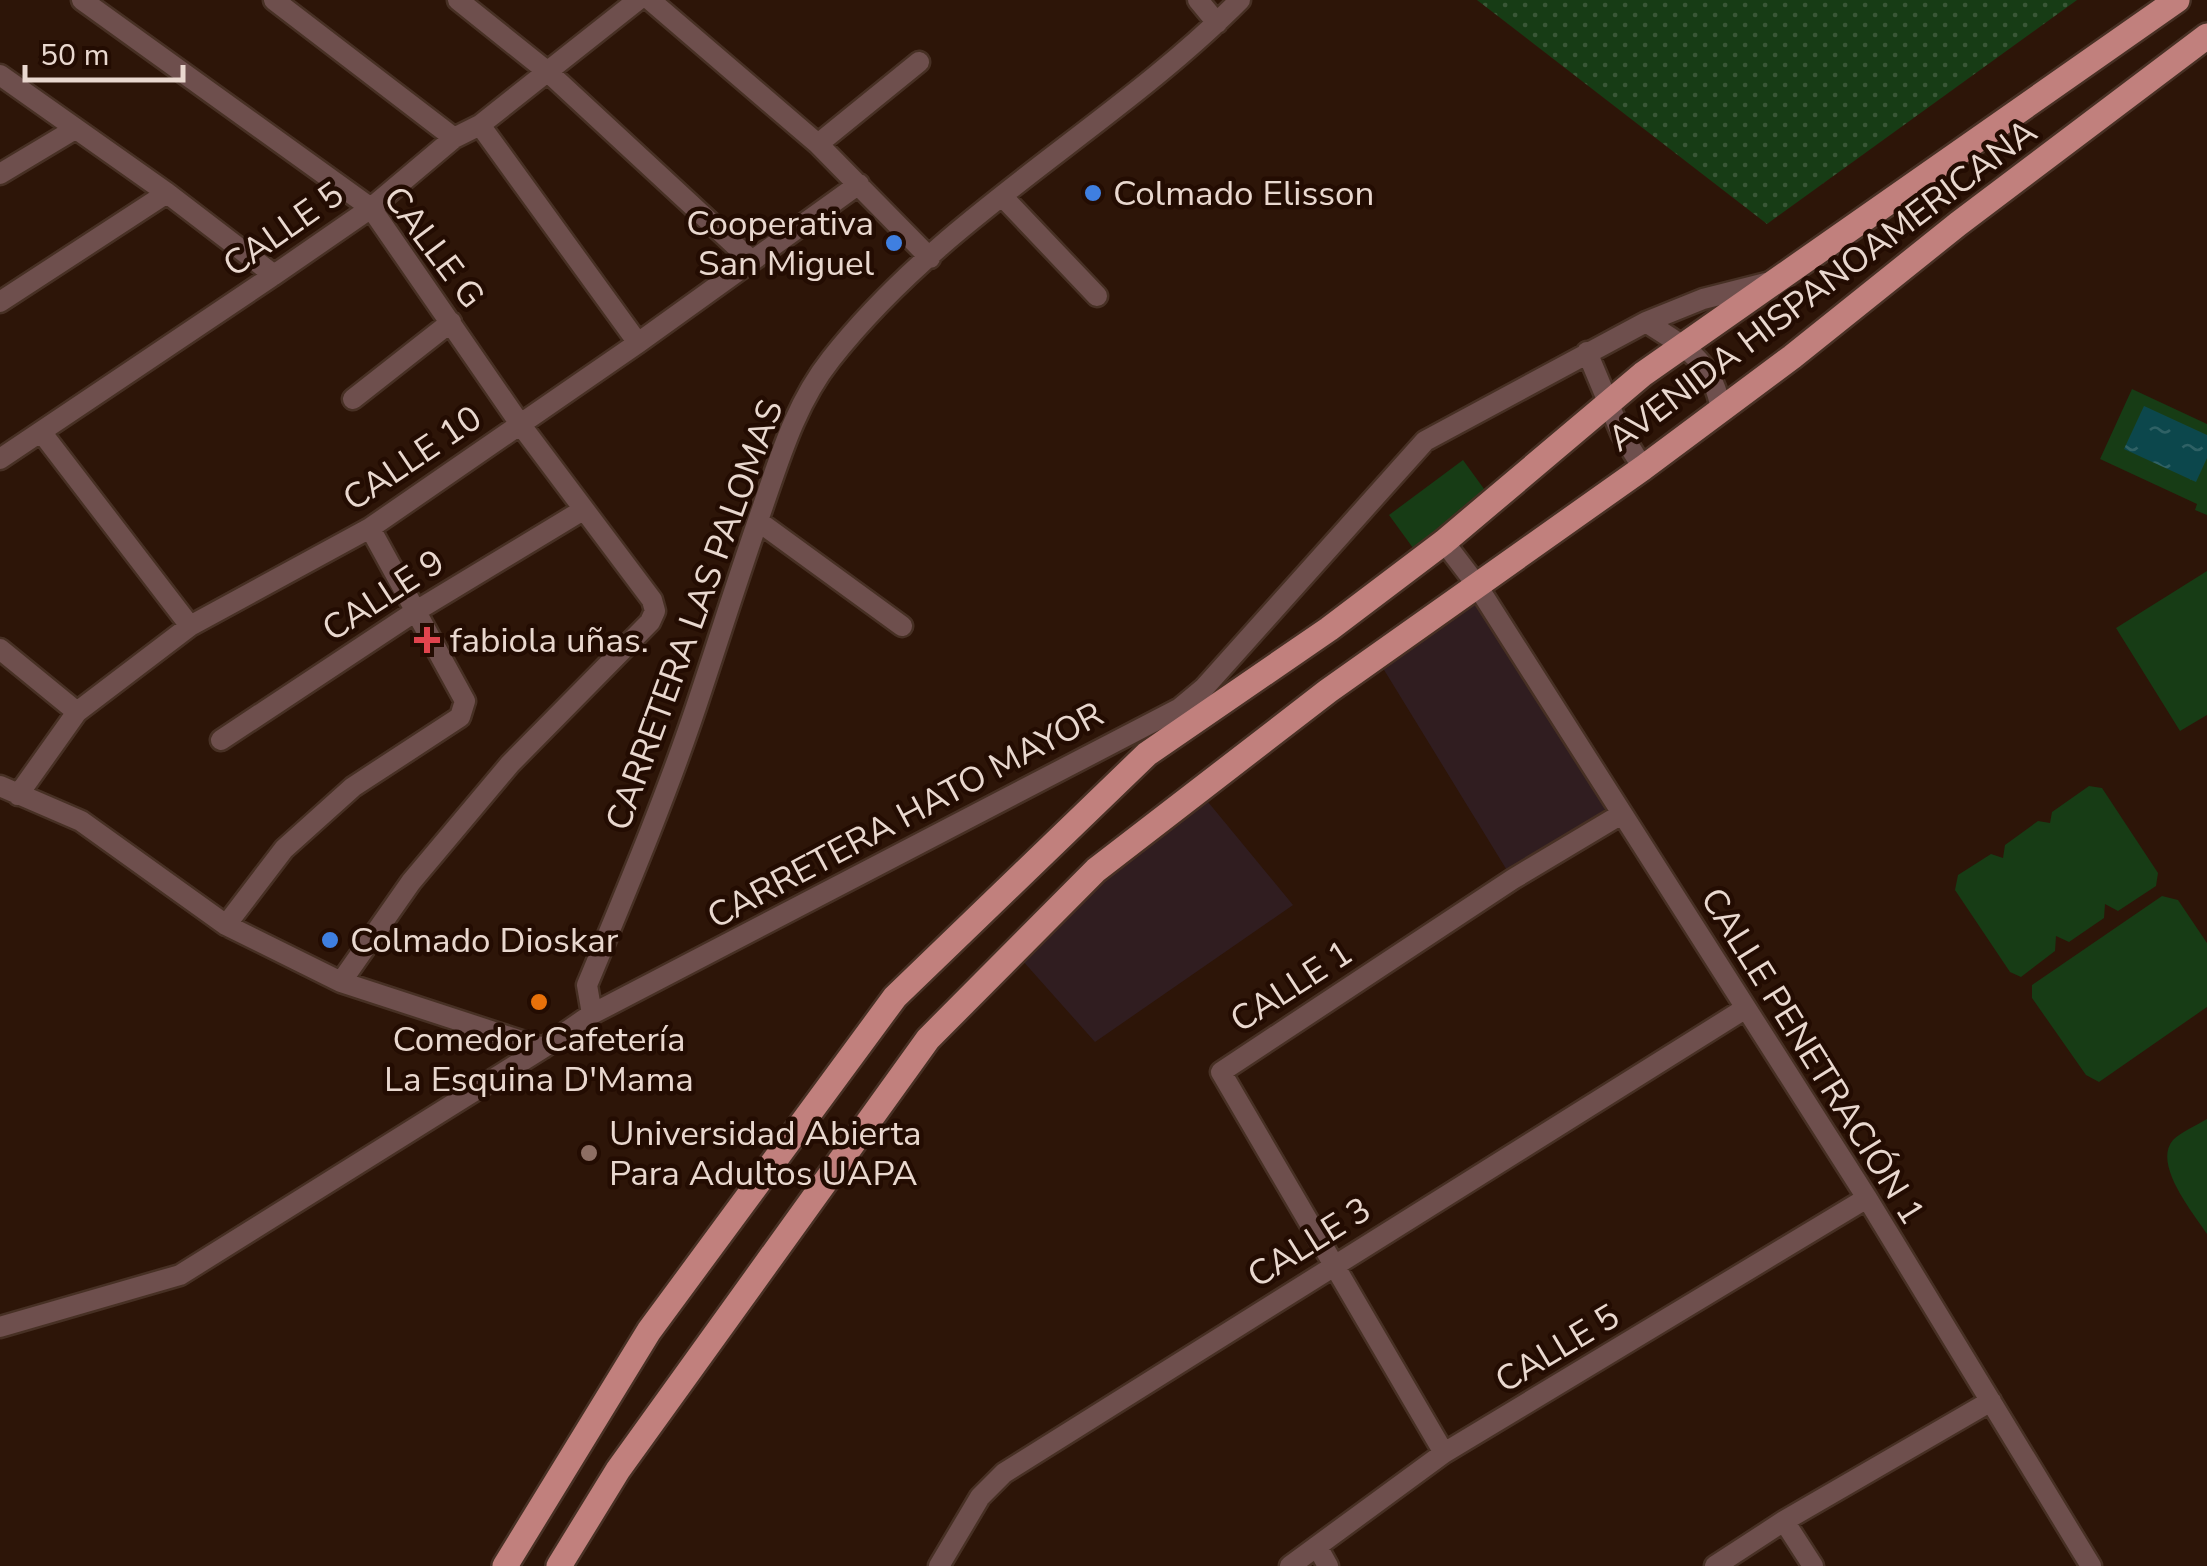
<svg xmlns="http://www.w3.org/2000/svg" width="2207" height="1566" font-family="'Nunito Sans',sans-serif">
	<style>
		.commercial { fill: #301d20 }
		.grass { fill: url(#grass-dots) }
		.pitch { fill: #173c15 }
		.water { fill: url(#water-ripples) }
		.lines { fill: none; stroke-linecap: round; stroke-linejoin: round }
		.minor-casing { stroke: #473024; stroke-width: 25 }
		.major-casing { stroke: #473024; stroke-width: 30 }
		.minor { stroke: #6e4f4d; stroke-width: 20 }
		.major { stroke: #c1807d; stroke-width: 25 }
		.shop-dot { fill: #3f7fe0; stroke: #230c02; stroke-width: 4 }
		.health-dot { fill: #e0444e; stroke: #230c02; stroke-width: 4 }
		.food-dot { fill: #e8710a; stroke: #230c02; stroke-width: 4 }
		.education-dot { fill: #8d6e63; stroke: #230c02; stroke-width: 4 }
		.labels { text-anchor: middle; stroke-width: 9; stroke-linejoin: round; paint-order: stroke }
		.poi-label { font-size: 35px; fill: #e9d8cf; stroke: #230c02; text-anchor: start }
		.street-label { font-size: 35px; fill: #e9d8cf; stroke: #230c02 }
	</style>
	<defs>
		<pattern id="grass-dots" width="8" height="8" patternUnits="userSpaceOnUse" patternTransform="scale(2.5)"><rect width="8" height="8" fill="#173c15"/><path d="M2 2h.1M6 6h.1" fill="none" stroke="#395736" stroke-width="1.8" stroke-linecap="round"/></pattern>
		<pattern id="water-ripples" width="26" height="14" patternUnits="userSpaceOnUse" patternTransform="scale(2.5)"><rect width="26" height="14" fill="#0c474c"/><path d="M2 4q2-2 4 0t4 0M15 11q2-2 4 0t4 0" fill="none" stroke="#2f6165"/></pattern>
	</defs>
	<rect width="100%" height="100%" fill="#2d1508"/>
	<path class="commercial" d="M1472,594L1606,809L1508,872L1378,660Z
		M1199,791L1293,905L1095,1042L1015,952Z"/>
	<path class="grass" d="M1477,0H2077L1767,224Z"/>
	<path class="pitch" d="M2132,389L2207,424V515L2195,510L2197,504L2100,459Z
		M1463,460L1487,493L1413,548L1389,515Z
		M2207,571V715L2180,731L2116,628Z
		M2089,786L2102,788L2158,873L2156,886L2118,911L2105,904L2104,918L2069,942L2056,936L2055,951L2021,977L2010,972L1955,890L1958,875L1991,854L2003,858L2005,845L2038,821L2050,823L2052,812Z
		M2162,896L2178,900L2207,943V1007L2099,1082L2086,1075L2032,998V985Z
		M2207,1119V1234C2194,1214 2152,1164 2173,1140C2181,1132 2197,1125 2207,1119Z"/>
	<path class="water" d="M2144,406L2207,435V458L2196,482L2124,449Z"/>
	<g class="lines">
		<defs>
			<path id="minor" d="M82,0L371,208L520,424L652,600L655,611L650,622L510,764L411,882L341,982
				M274,0L454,138
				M458,0L548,72L752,261
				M650,0L818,144L930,258
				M1198,0L1217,23
				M0,75L167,193L274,275
				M480,125L638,343
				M818,144L919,62
				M0,174L75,129
				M1002,196L1097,296
				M0,302L167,193
				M1646,322C1685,347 1713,361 1721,410
				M1587,352L1621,433L1643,468
				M353,399L451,322
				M42,433L190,626
				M0,459L274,275L371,208L454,138L480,125L638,0
				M758,521L902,626
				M1444,542L1476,584L1867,1198L2091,1566
				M0,649L77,712
				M221,740L416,611L583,510
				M0,786L81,821L226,925L341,982L543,1048
				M18,795L77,712L190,626L370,528L638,343L859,184
				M226,925L284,849L353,787L460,717L465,701L370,528
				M592,1014L587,985C628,887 669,790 702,689C722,629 741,569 762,509C780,457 796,403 831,359C944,215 1113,128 1240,0
				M0,1327L180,1275L543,1048L592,1014L1180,708L1204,688L1425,441L1646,322L1703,299L1766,283
				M1444,1453L1221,1072L1513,879L1620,815
				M1784,1521L1813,1566
				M1318,1548L1328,1566
				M939,1566L980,1497L1004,1473L1746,1008
				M1290,1566L1444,1453L1867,1198
				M1715,1566L1784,1521L1991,1401"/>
			<path id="major" d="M505,1566L649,1331L895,997L1147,754L1329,629L1444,542L1643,374L2177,0
				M559,1566L618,1470L928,1039L1096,870L1328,691L1643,468L1792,357L1958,224L2207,36"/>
		</defs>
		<use href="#minor" class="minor-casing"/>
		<use href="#major" class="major-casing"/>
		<use href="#minor" class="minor"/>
		<use href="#major" class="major"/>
	</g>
	<g class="shop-dot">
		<circle cx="1093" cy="193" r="10"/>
		<circle cx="894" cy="243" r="10"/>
		<circle cx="330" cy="940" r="10"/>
	</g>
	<path class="health-dot" d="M422 625h10v10h10v10h-10v10h-10v-10h-10v-10h10z"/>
	<circle class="food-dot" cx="539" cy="1002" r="10"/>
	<circle class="education-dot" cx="589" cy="1153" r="10"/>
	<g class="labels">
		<g class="poi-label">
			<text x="1113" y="205">Colmado Elisson</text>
			<text x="874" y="235" text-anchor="end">Cooperativa<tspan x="874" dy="40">San Miguel</tspan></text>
			<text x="450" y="652">fabiola uñas.</text>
			<text x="350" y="952">Colmado Dioskar</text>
			<text x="539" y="1051" text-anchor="middle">Comedor Cafetería<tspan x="539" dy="40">La Esquina D'Mama</tspan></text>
			<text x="609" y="1145">Universidad Abierta<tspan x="609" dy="40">Para Adultos UAPA</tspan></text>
		</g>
		<g class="street-label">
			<text transform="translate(283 229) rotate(-35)" y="12">CALLE 5</text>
			<text transform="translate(434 247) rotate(53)" y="12">CALLE G</text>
			<text transform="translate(1822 285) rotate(-37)" y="12">AVENIDA HISPANOAMERICANA</text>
			<text transform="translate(412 458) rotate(-34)" y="12">CALLE 10</text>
			<text transform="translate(383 595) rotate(-33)" y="12">CALLE 9</text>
			<text transform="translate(694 615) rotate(-70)" y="12">CARRETERA LAS PALOMAS</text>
			<text transform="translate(905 815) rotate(-28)" y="12">CARRETERA HATO MAYOR</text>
			<text transform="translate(1291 986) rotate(-33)" y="12">CALLE 1</text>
			<text transform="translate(1813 1056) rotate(58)" y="12">CALLE PENETRACIÓN 1</text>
			<text transform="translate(1309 1242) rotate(-32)" y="12">CALLE 3</text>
			<text transform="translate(1557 1348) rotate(-31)" y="12">CALLE 5</text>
		</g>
	</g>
	<path d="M25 65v15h158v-15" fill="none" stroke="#e9d8cf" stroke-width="5"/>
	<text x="40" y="65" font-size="30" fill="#e9d8cf" stroke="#230c02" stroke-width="8" paint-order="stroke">50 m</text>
</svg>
